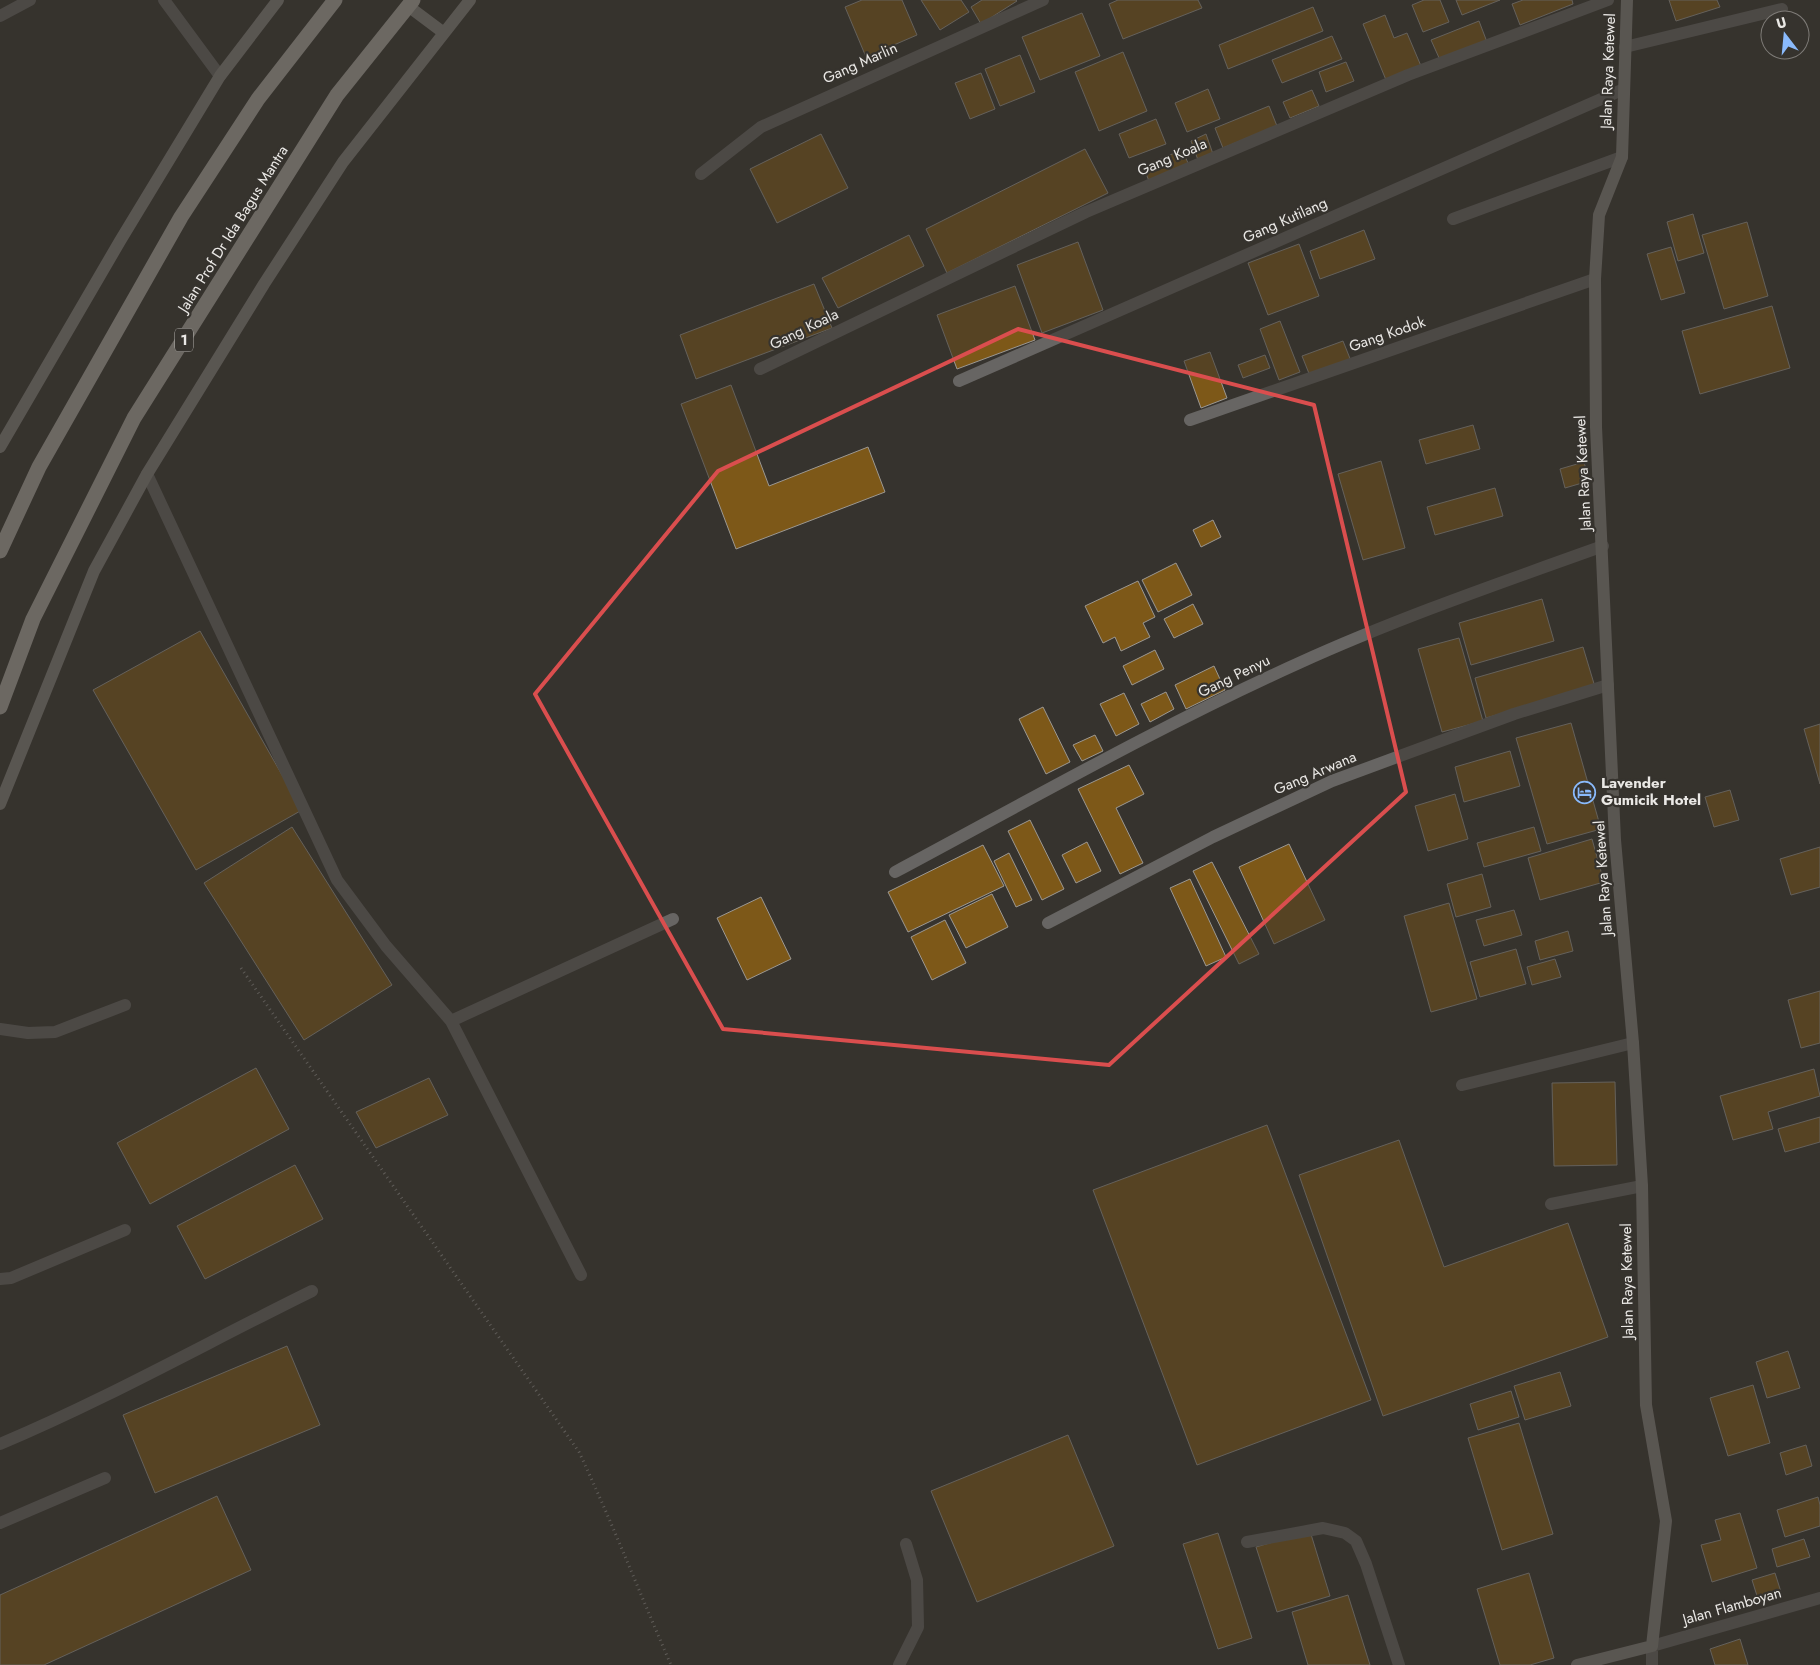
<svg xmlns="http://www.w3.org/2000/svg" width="1820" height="1665" font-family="Jost,sans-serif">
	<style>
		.building { fill: #7d5818; stroke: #9c9892 }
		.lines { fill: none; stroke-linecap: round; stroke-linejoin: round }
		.path { stroke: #908e8a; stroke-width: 3; stroke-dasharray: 1 4; stroke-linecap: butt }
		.lane { stroke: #676563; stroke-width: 12 }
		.street { stroke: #676563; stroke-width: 12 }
		.secondary { stroke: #84817d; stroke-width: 12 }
		.highway { stroke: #ada9a3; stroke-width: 15 }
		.marked { fill: none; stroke: #da4e4e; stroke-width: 4; stroke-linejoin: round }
		.labels { text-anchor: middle; stroke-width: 4.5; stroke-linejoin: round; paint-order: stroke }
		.shield { fill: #36332e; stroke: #b4b2ae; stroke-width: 1 }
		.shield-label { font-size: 14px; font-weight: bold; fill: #eae8e5 }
		.street-label { font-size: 15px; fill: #eae8e5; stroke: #36332e }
		.poi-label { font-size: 15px; font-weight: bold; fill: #eae8e5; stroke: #36332e; text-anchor: start }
	</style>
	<rect width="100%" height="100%" fill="#36332e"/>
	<path class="building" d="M862,0H902L917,35L866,57L845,7Z
		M921,0H961L969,12L940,30Z
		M982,0H1016L1017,1L981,24L971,7Z
		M1118,0H1198L1202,8L1123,39L1109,4Z
		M1424,0H1440L1449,22L1423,32L1412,5Z
		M1456,0H1500L1462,15Z
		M1523,0H1572L1573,4L1520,25L1512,4Z
		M1669,0H1717L1720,7L1676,21Z
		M1313,7L1323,31L1228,69L1219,45Z
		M1082,13L1100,56L1040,80L1022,37Z
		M1385,15L1394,38L1407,33L1421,66L1386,80L1363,24Z
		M1479,21L1487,42L1440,60L1431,40Z
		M1332,36L1342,59L1282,83L1272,60Z
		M1123,52L1147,111L1099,131L1075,72Z
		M1020,55L1035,92L1000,106L985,69Z
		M1346,62L1354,81L1326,92L1319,72Z
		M981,73L995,109L970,119L955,83Z
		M1208,89L1220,119L1187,132L1175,103Z
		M1312,90L1319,106L1290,118L1283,102Z
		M1269,106L1277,126L1223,148L1215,128Z
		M1156,119L1166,144L1129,158L1119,134Z
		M821,134L848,188L777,223L750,169Z
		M1206,134L1213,154L1198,160L1191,141Z
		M1085,149L1108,193L947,273L926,229Z
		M1182,150L1189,165L1149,181L1143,166Z
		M1693,214L1704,253L1678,261L1667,222Z
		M1747,222L1768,296L1724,309L1702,235Z
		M1364,230L1375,259L1320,279L1310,251Z
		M909,235L924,266L838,308L822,278Z
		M1078,242L1103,310L1042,333L1017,265Z
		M1299,244L1319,296L1268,315L1248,263Z
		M1671,247L1685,293L1661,300L1647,254Z
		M814,284L832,328L696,379L680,335Z
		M1015,286L1035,340L957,369L937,315Z
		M1772,306L1790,368L1700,394L1682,331Z
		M1280,321L1300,372L1279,380L1260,329Z
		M1343,341L1351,361L1310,376L1302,356Z
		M1210,352L1227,398L1201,408L1184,361Z
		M1265,355L1270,368L1243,378L1238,365Z
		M731,385L769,486L868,447L885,492L736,549L681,404Z
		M1473,425L1480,449L1426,464L1419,440Z
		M1381,461L1405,548L1363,560L1338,474Z
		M1584,462L1589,481L1565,488L1560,469Z
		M1495,488L1503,516L1435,535L1427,507Z
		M1213,520L1221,537L1201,547L1193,530Z
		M1176,563L1192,595L1158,612L1142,580Z
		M1138,581L1155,617L1143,623L1150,637L1121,651L1115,637L1103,643L1085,606Z
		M1542,599L1554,641L1471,665L1459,623Z
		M1193,604L1203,624L1174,638L1164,619Z
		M200,631L302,810L196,870L93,690Z
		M1459,638L1483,721L1442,732L1418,649Z
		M1583,647L1595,687L1486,718L1475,678Z
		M1155,650L1164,669L1132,685L1123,666Z
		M1214,666L1225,690L1186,709L1175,685Z
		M1166,692L1174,709L1150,722L1141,704Z
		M1124,693L1139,724L1116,736L1100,704Z
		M1043,707L1070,762L1046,774L1019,719Z
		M1571,723L1601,829L1547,844L1516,738Z
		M1820,724V784L1804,729Z
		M1095,735L1103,751L1082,761L1073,745Z
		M1510,751L1520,786L1464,802L1455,767Z
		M1129,765L1144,794L1116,808L1143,863L1120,874L1078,789Z
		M1730,790L1739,820L1714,827L1705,797Z
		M1455,794L1468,839L1428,851L1415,806Z
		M1030,820L1064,889L1042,900L1008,831Z
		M292,827L392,985L304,1040L204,883Z
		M1534,827L1541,851L1484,867L1477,843Z
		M1592,839L1604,882L1540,900L1528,858Z
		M1087,842L1101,871L1076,883L1062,855Z
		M1289,844L1325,920L1274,944L1239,867Z
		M983,845L1004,886L908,932L888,892Z
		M1820,847V887L1791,895L1780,859Z
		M1009,853L1032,900L1016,907L994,861Z
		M1212,862L1259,954L1239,964L1193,871Z
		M1482,874L1491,907L1456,917L1447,884Z
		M1190,879L1226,957L1206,966L1170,888Z
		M992,894L1008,927L966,948L949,915Z
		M761,897L791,959L747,980L717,918Z
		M1449,903L1477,999L1431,1012L1404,916Z
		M1514,910L1522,935L1484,946L1476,920Z
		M945,920L966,963L932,980L911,937Z
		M1568,931L1573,951L1540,960L1535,941Z
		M1516,949L1526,984L1480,997L1470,962Z
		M1555,959L1561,977L1532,985L1527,967Z
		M1820,991V1043L1801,1048L1788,1000Z
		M256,1068L289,1129L150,1204L117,1143Z
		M1814,1069L1820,1096L1768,1112L1773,1129L1733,1140L1720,1096Z
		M429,1078L448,1115L376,1148L356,1112Z
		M1615,1082L1617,1165L1554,1166L1552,1083Z
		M1820,1117V1142L1785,1152L1778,1129Z
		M1267,1125L1371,1400L1197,1465L1093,1190Z
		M1399,1140L1444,1267L1568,1223L1608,1337L1383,1416L1299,1175Z
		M295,1165L323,1219L205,1279L177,1226Z
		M287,1346L320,1425L155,1493L123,1415Z
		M1788,1351L1800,1388L1767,1398L1756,1362Z
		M1560,1372L1571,1406L1525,1420L1514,1386Z
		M1753,1385L1770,1443L1728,1456L1710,1398Z
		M1511,1391L1519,1417L1478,1430L1470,1404Z
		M1519,1423L1553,1534L1502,1550L1468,1438Z
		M1068,1435L1114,1546L977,1602L931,1491Z
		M1806,1445L1812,1466L1786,1475L1780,1453Z
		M217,1496L251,1570L44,1665H0V1595Z
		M1818,1497L1820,1505V1526L1785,1537L1777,1510Z
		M1740,1513L1757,1568L1712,1582L1701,1545L1721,1540L1715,1520Z
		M1310,1531L1330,1596L1277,1612L1256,1547Z
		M1218,1533L1252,1638L1218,1649L1183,1544Z
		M1804,1539L1810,1557L1777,1567L1772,1549Z
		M1529,1573L1554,1658L1530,1665H1500L1477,1589Z
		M1775,1573L1781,1592L1758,1599L1752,1580Z
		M1348,1595L1370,1665H1308L1292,1612Z
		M1740,1639L1748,1665H1715L1710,1649Z"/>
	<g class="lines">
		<path class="path" d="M241,968L579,1452C612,1522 640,1594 671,1665"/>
		<path class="lane" d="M1625,47L1782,9
			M0,1029L28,1033L55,1032L125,1005
			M1462,1085L1633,1043
			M1551,1204L1642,1186
			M899,1665L918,1627L917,1580L906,1544"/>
		<path class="street" d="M164,0L220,76
			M0,16L30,0
			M701,174L761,127L1043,0
			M1453,219L1622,157
			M760,369L1086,212L1408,75L1608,0
			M959,381L1624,89
			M1190,420L1595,279
			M147,474L337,880L386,946L451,1021L581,1275
			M895,872C1028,801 1161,725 1299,663C1398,618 1500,583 1603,546
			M1048,923L1213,837L1332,781L1514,714L1608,685
			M451,1021L673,919
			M0,1279L11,1278L125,1230
			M0,1444C107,1399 208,1342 312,1291
			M0,1523L105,1478
			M1247,1542L1323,1528L1345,1533L1356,1541L1366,1564L1399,1665
			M1652,1665V1646L1820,1598"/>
		<path class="secondary" d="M408,6L444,33
			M0,447L120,241L220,76L278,0
			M0,804L94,571L147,474L264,284L343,162L470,0
			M1577,1665L1652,1646L1666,1521L1646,1405L1642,1186L1633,1043L1615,840L1596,427L1595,279L1599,215L1622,157L1627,0"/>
		<path class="highway" d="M0,551L39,467L181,217L258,99L335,0
			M0,707L33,619L134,418L337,95L413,0"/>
	</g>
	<path d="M0 0H1820V1665H0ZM1018,329L1314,405L1406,792L1109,1065L723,1029L535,694L718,471Z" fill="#36332e" fill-opacity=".55" fill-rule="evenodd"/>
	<path class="marked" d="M1018,329L1314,405L1406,792L1109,1065L723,1029L535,694L718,471Z"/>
	<defs>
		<symbol id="hotel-ring" viewBox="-11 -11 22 22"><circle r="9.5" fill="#36332e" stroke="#8abafc" stroke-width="1.5"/><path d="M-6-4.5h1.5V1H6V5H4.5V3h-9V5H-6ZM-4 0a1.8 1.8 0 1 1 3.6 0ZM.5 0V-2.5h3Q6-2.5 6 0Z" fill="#8abafc"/></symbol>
	</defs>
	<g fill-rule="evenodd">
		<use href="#hotel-ring" x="1572" y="780" width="25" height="25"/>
	</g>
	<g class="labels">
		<rect class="shield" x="175" y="328.5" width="18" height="23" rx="4"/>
		<g class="shield-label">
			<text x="184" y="345">1</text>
		</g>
		<g class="street-label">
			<text transform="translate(860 63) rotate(-24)" y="5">Gang Marlin</text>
			<text transform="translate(1608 71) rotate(-88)" y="5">Jalan Raya Ketewel</text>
			<text transform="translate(1172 157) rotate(-23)" y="5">Gang Koala</text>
			<text transform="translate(1285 220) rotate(-24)" y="5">Gang Kutilang</text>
			<text transform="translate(233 229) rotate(-58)" y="5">Jalan Prof Dr Ida Bagus Mantra</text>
			<text transform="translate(804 329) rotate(-26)" y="5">Gang Koala</text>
			<text transform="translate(1387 334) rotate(-19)" y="5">Gang Kodok</text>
			<text transform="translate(1583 473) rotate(-93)" y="5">Jalan Raya Ketewel</text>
			<text transform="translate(1234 676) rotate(-26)" y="5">Gang Penyu</text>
			<text transform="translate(1315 773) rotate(-23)" y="5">Gang Arwana</text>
			<text transform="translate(1603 878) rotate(-94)" y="5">Jalan Raya Ketewel</text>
			<text transform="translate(1627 1281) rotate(-91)" y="5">Jalan Raya Ketewel</text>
			<text transform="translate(1732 1606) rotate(-16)" y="5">Jalan Flamboyan</text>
		</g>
		<g class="poi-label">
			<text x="1601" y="788">Lavender<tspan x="1601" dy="17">Gumicik Hotel</tspan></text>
		</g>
	</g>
	<g transform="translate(1785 35) rotate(344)"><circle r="24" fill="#36332e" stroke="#7e7b77"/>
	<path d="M0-4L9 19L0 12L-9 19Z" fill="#8abafc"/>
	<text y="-8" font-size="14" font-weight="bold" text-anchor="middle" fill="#eae8e5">U</text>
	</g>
</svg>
